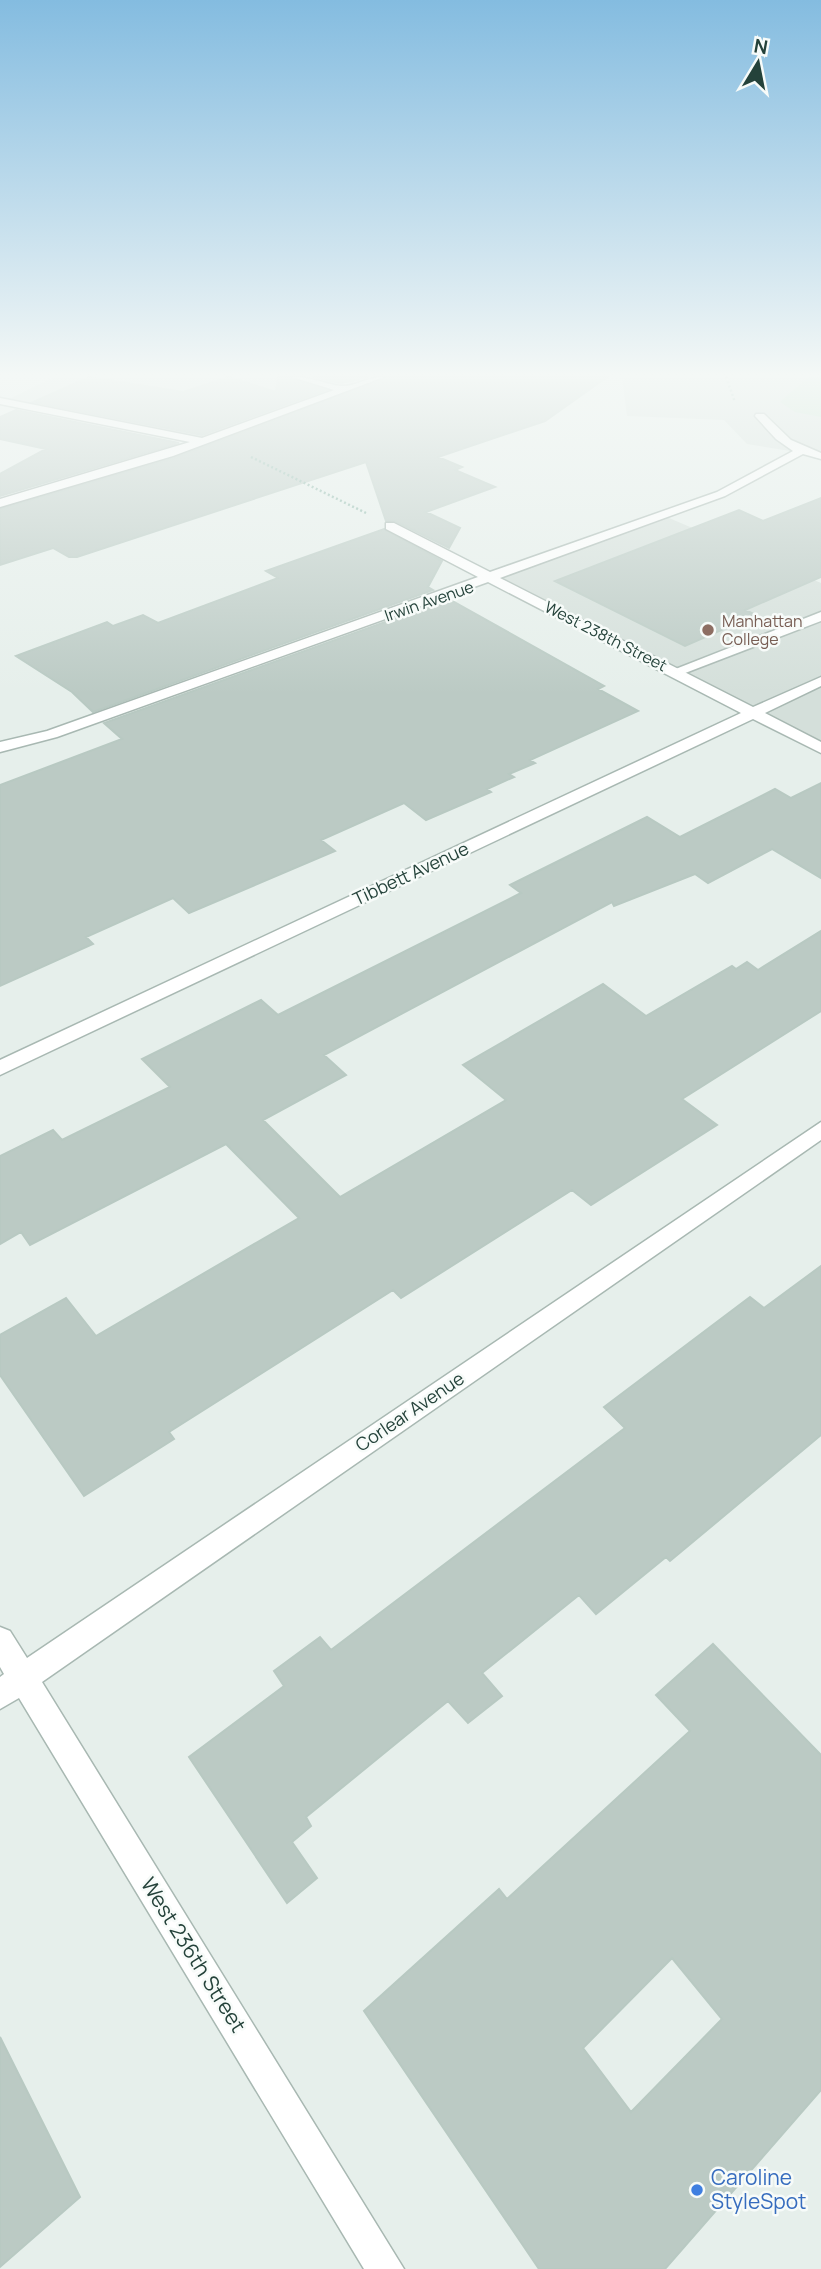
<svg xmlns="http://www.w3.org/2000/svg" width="821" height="2269" font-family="Manrope,sans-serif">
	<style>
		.built { fill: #d4dfda }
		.green { fill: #bfe0c8 }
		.building { fill: #bbcac4; stroke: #b8c9c2; stroke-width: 2; fill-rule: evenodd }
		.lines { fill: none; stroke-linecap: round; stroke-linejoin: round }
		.service-casing { stroke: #a8b8b2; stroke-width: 3 }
		.minor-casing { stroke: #a8b8b2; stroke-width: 3 }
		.path { stroke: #86b3a5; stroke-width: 2.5; stroke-dasharray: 2 2.5; stroke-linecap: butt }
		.service { fill: #fff; fill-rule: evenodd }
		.minor { fill: #fff; fill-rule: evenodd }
		.education-dot { fill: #8d6e63; stroke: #f7fbf9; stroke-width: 2.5 }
		.shop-dot { fill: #3f7fe0; stroke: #f7fbf9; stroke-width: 2.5 }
		.labels { text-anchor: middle; stroke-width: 5; stroke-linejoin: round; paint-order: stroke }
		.far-street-label { font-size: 16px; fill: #24423a; stroke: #f7fbf9 }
		.far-education-label { font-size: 16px; fill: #785e54; stroke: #f7fbf9; text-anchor: start }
		.street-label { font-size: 18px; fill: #24423a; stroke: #f7fbf9 }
		.near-street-label { font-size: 21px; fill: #24423a; stroke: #f7fbf9 }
		.near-shop-label { font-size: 21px; fill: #366cbe; stroke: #f7fbf9; text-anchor: start }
	</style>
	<rect width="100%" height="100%" fill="#e6efeb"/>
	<path class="built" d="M54,377H297L346,390L204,442L3,402Z
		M622,377H821V456L747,444L724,420L627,416Z
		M662,515L821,583V748L494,578Z"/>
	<path class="green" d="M808,377H821V417L795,412L780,402Z"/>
	<path class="building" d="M89,377L183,392L229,377L276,392L278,377H289L326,390L202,435L33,402Z
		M313,377H368L341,383Z
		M387,377H607L545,421L438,457L462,467L455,470L495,487L426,512L460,528L449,548L395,521H386L366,462L77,557H69L53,548L0,565V509L174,458Z
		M16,410L179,443L0,496V474L46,449L0,439V417Z
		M821,498V577L745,610L756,615L685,646L555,581L739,510L763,521Z
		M384,529L442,561L428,587L433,590L93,712L72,692L16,656L107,622L113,626L143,615L158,623L278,578L266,571Z
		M449,599L604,686L598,689L638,711L530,760L535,763L509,774L514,777L487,789L491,792L426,820L404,803L321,840L335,851L189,913L173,898L86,937L93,944L0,986V785L122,739L104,723Z
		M821,783V878L772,849L708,883L695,874L614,906L612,902L324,1055L346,1075L263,1120L340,1197L506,1100L463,1065L603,984L646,1016L732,966L736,969L747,962L758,970L821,931V1011L682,1099L717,1125L591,1205L572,1190L401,1298L393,1290L169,1432L174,1439L84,1496L0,1375V1335L66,1298L96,1336L299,1218L226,1144L30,1245L21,1232L0,1244V1156L53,1130L62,1140L170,1087L142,1059L261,1000L278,1015L521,893L510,885L647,817L680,837L775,789L791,798Z
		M821,1266V1435L670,1561L666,1557L596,1614L579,1595L482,1673L502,1696L468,1723L448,1701L306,1817L311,1826L292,1842L317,1878L287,1903L189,1757L284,1686L274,1671L320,1637L331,1650L625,1428L604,1407L750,1297L764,1308Z
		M713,1644L821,1755V2090L665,2269H539L364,2011L499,1889L507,1899L690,1731L656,1695ZM672,1958L722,2019L631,2112L583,2048Z
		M0,2037L80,2197L0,2267Z"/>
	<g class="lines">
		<defs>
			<path id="service" d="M821,612V621L680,675L668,672Z"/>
			<path id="minor" d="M292,377C310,376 324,384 341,386C355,387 369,376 384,377L173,456L0,507V499L190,442L0,404V398L202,438L334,390Z
				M756,414H764L791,440L821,453V459L803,454L725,496L500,578L753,707L821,677V686L765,713L821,742V753L753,719L0,1075V1060L741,713L488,582L57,737L0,752V742L47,731L478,577L386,529V523H394L490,572L717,492L793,451L776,439L755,416Z
				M821,1122V1140L42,1682L404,2269H364L19,1698L0,1709V1677L4,1674L0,1667V1627L10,1631L27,1658Z"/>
		</defs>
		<use href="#service" class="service-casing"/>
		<use href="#minor" class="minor-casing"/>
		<path class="path" d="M726,377L735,402
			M251,457L366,513"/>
		<use href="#service" class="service"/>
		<use href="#minor" class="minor"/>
	</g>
	<linearGradient id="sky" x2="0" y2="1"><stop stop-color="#84bce0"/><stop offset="0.54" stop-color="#f4f8f6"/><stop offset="1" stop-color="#f4f8f6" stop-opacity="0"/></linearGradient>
	<rect width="821" height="694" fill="url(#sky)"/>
	<circle class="education-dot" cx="708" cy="630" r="7"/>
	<circle class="shop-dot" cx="697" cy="2190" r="7"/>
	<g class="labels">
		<g class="far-street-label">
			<text transform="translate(429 601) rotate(-19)" y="6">Irwin Avenue</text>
			<text transform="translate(606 636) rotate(27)" y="6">West 238th Street</text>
		</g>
		<g class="far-education-label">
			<text x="722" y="627">Manhattan<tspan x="722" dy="18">College</tspan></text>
		</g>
		<g class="street-label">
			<text transform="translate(411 874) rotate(-25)" y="6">Tibbett Avenue</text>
			<text transform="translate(410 1412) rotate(-34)" y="6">Corlear Avenue</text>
		</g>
		<g class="near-street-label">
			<text transform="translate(193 1955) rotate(58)" y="7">West 236th Street</text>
		</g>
		<g class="near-shop-label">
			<text x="711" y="2185">Caroline<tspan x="711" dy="24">StyleSpot</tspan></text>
		</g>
	</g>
	<g transform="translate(758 63) rotate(10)" stroke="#f7fbf9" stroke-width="5" paint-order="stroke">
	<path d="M0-5L12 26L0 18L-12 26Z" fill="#24423a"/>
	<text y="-10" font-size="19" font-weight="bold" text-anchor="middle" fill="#24423a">N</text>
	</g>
</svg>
